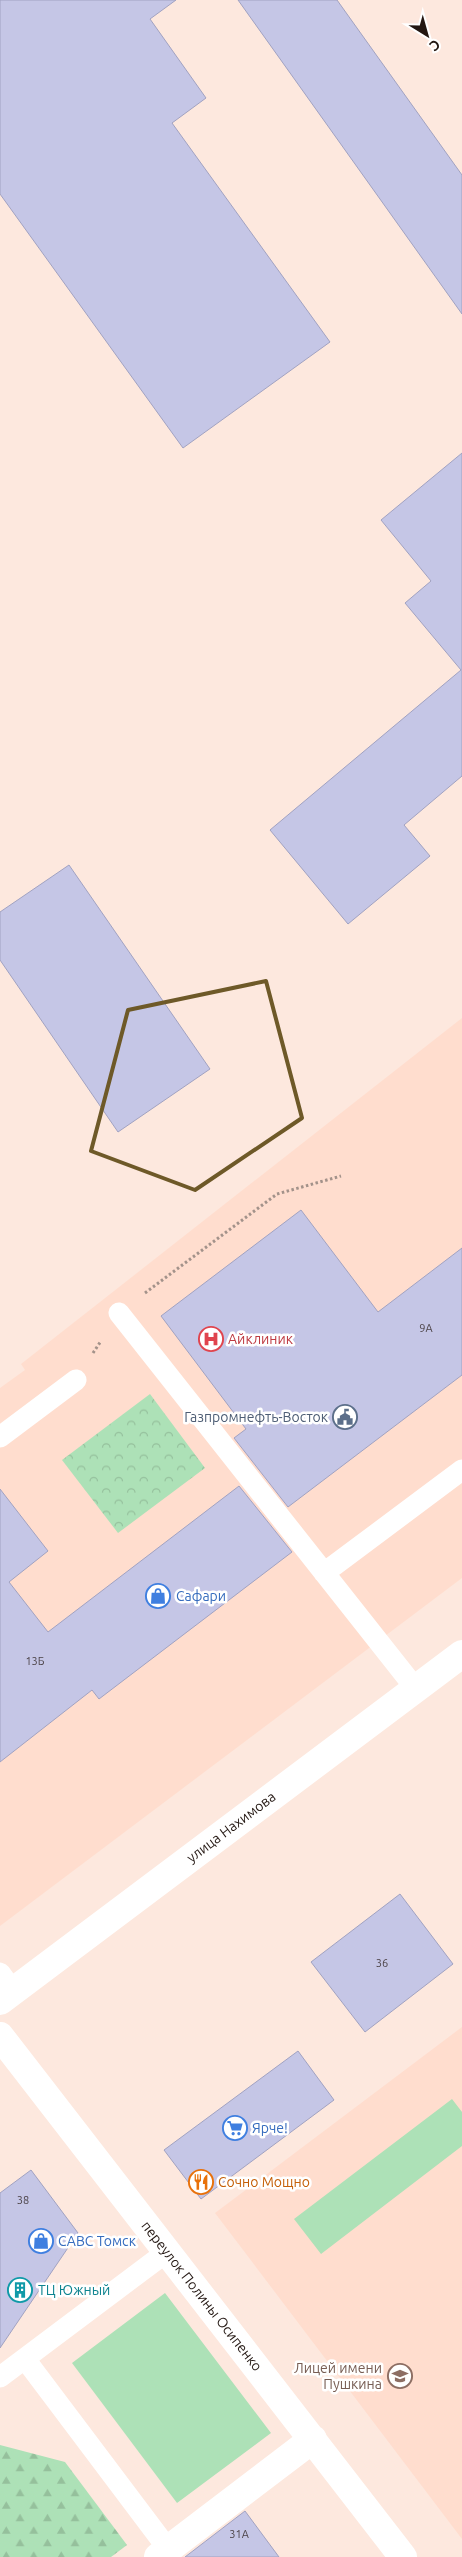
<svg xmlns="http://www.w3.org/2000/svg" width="462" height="2557" font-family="Ubuntu,sans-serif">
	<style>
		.built { fill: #ffddce }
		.green { fill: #ade1b7 }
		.forest { fill: url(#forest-firs) }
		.park { fill: url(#park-crowns) }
		.building { fill: #c5c6e6; stroke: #a1a2c1 }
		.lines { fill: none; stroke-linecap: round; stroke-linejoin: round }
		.path { stroke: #a3928a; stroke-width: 3; stroke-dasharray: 2.5 2.5; stroke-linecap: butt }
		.service { stroke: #fff; stroke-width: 21 }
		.minor { stroke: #fff; stroke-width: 28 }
		.primary { stroke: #fff; stroke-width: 28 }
		.marked { fill: none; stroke: #6e5928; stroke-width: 4; stroke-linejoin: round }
		.labels { text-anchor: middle; stroke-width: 5; stroke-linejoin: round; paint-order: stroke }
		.number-label { font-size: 11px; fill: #4c4347 }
		.health-label { font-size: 14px; fill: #be3a42; stroke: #fff; text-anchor: start }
		.service-label { font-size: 14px; fill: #4e5e75; stroke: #fff; text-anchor: end }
		.shop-label { font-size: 14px; fill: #366cbe; stroke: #fff; text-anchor: start }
		.street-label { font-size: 14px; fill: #231712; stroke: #fff }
		.food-label { font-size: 14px; fill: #c56008; stroke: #fff; text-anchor: start }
		.culture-label { font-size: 14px; fill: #0d838f; stroke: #fff; text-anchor: start }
		.education-label { font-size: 14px; fill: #785e54; stroke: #fff; text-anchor: end }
	</style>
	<defs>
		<pattern id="forest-firs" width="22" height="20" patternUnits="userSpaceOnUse" patternTransform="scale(1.25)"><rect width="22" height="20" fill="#ade1b7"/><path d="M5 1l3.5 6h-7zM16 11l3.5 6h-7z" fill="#95c09c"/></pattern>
		<pattern id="park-crowns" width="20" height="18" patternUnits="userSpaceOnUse" patternTransform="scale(1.25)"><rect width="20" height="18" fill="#ade1b7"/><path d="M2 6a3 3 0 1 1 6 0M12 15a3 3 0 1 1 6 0" fill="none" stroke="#95c09c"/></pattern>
	</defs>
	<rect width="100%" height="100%" fill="#fde8de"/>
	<path class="built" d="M462,1018V1578L0,1926V1388L25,1370L21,1364Z
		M462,2027V2539L215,2213Z"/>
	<path class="green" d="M452,2099L462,2112V2146L321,2254L294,2219Z
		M165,2293L271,2433L177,2503L72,2363Z"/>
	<path class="forest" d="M0,2445L65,2462L127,2545L111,2557H0Z"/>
	<path class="park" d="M150,1394L205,1468L118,1533L62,1460Z"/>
	<path class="building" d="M0,0H176L150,19L206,98L172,123L330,342L183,448L0,194Z
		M238,0H337L462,175V314Z
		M462,453V776L404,825L430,856L348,924L270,830L461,670L405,603L431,581L381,520Z
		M69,865L210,1069L118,1132L0,960V912Z
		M301,1210L378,1312L462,1248V1375L288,1507L234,1438L246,1429L161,1316Z
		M239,1486L292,1552L99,1699L92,1690L0,1762V1489L48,1551L9,1582L48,1632Z
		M400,1894L453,1964L365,2032L311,1962Z
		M298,2051L334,2100L201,2199L164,2150Z
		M31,2170L78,2233L0,2348V2193Z
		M245,2511L279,2557H185Z"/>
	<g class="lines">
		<path class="path" d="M145,1293L277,1194L341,1176
			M93,1353L101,1341"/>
		<path class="service" d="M119,1313L416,1689
			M0,1437L76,1380
			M324,1573L462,1470
			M0,1973L13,1991
			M25,2359L168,2549
			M0,2377L168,2251"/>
		<path class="minor" d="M0,2036L403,2557
			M158,2557L313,2439"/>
		<path class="primary" d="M0,2001L462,1654"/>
	</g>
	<path class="marked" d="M266,981L302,1118L195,1190L91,1151L128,1010Z"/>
	<defs>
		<symbol id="hospital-ring" viewBox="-11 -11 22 22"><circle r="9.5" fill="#fff" stroke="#e0444e" stroke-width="1.5"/><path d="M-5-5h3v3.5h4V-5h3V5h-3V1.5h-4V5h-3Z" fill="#e0444e"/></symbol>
		<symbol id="civic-ring" viewBox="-11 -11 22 22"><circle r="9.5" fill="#fff" stroke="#5c6f8a" stroke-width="1.5"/><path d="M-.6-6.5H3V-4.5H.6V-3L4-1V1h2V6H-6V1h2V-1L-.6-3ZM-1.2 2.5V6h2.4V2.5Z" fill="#5c6f8a"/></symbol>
		<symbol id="shop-ring" viewBox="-11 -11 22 22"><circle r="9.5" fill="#fff" stroke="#3f7fe0" stroke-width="1.5"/><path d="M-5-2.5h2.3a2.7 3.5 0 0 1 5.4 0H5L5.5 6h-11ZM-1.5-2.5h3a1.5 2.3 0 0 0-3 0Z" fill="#3f7fe0"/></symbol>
		<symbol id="supermarket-ring" viewBox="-11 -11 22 22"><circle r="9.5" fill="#fff" stroke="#3f7fe0" stroke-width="1.5"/><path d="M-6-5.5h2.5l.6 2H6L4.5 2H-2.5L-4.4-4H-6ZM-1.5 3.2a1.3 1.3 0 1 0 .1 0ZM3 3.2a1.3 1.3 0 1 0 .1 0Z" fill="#3f7fe0"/></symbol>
		<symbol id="restaurant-ring" viewBox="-11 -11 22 22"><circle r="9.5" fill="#fff" stroke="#e8710a" stroke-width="1.5"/><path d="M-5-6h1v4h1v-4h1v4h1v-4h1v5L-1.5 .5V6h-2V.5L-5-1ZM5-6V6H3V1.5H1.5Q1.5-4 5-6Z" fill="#e8710a"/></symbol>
		<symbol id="building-ring" viewBox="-11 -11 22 22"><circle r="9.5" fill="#fff" stroke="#0f9aa8" stroke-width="1.5"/><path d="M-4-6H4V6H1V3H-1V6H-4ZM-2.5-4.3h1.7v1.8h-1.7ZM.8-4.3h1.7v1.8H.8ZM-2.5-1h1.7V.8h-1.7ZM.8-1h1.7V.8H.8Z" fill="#0f9aa8"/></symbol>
		<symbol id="school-ring" viewBox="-11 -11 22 22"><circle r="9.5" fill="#fff" stroke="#8d6e63" stroke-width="1.5"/><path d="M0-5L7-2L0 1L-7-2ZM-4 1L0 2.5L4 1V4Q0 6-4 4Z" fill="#8d6e63"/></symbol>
	</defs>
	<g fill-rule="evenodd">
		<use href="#hospital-ring" x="197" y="1325" width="28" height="28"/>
		<use href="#civic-ring" x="331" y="1403" width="28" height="28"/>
		<use href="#shop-ring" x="144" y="1582" width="28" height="28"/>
		<use href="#supermarket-ring" x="221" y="2114" width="28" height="28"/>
		<use href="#restaurant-ring" x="187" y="2168" width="28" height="28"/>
		<use href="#shop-ring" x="27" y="2227" width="28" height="28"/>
		<use href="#building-ring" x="6" y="2276" width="28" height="28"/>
		<use href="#school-ring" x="386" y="2362" width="28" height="28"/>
	</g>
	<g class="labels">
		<g class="number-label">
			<text x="426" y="1332">9А</text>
			<text x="35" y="1665">13Б</text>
			<text x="382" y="1967">36</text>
			<text x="23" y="2204">38</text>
			<text x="239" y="2538">31А</text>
		</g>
		<g class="health-label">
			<text x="228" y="1344">Айклиник</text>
		</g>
		<g class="service-label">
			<text x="328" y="1422">Газпромнефть-Восток</text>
		</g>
		<g class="shop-label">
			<text x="176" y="1601">Сафари</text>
			<text x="252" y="2133">Ярче!</text>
			<text x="58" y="2246">САВС Томск</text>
		</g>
		<g class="street-label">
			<text transform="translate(231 1827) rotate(-37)" y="5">улица Нахимова</text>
			<text transform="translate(202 2296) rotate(52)" y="5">переулок Полины Осипенко</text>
		</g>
		<g class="food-label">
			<text x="218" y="2187">Сочно Мощно</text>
		</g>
		<g class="culture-label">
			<text x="38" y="2295">ТЦ Южный</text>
		</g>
		<g class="education-label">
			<text x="382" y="2373">Лицей имени<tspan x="382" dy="16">Пушкина</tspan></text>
		</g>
	</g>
	<g transform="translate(427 35) rotate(143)" stroke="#ffffff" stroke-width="4" paint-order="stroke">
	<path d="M0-4L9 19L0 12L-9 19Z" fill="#231712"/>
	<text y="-8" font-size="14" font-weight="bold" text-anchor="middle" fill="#231712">С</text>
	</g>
</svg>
